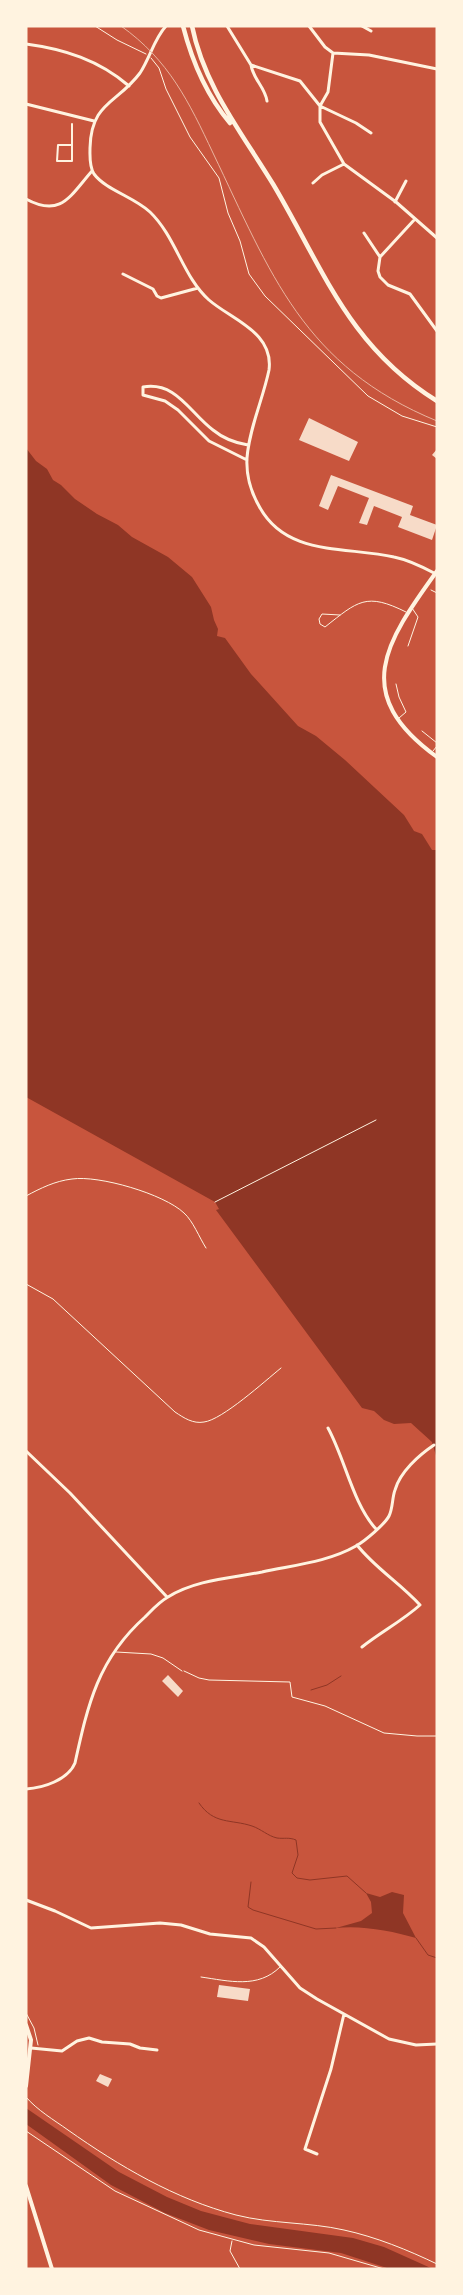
<svg xmlns="http://www.w3.org/2000/svg" width="463" height="2295" font-family="Poppins,sans-serif">
	<style>
		.water { fill: #8f3625 }
		.lines { fill: none; stroke-linecap: round; stroke-linejoin: round }
		.stream { stroke: #8f3625; stroke-width: 1 }
		.building { fill: #f7dbc8 }
		.path { stroke: #fff3e0; stroke-width: 1 }
		.service { stroke: #fff3e0; stroke-width: 1 }
		.pedestrian { stroke: #fff3e0; stroke-width: 2 }
		.minor { stroke: #fff3e0; stroke-width: 3 }
		.tertiary { stroke: #fff3e0; stroke-width: 4 }
		.secondary { stroke: #fff3e0; stroke-width: 4.5 }
		.tram { stroke: #e9b49f; stroke-width: 1 }
	</style>
	<rect width="100%" height="100%" fill="#c8553d"/>
	<path class="water" d="M26,448L36,461L47,469L53,480L61,485L75,499L97,514L118,525L132,537L168,557L192,577L211,607L214,620L218,629L217,636L225,638L251,674L298,726L316,736L345,760L404,815L414,831L422,834L432,850H437V1459L432,1442L411,1423L394,1424L384,1420L374,1411L362,1408L216,1210L219,1209L215,1202L26,1097Z
		M392,1892L404,1895L403,1913L416,1938C392,1931 361,1925 336,1928L361,1921L372,1913L371,1902L366,1893L380,1897Z
		M26,2108L119,2172L167,2197L201,2211L250,2224L353,2238L384,2247L433,2269H390L341,2253L269,2244L209,2230L165,2213L111,2185L26,2124Z"/>
	<g class="lines">
		<path class="stream" d="M311,1690L327,1685L341,1676
			M199,1803C214,1825 231,1819 252,1826C261,1829 268,1836 277,1838C284,1839 289,1837 296,1840L298,1855L292,1873L297,1878L310,1880L347,1876L366,1893
			M251,1882L248,1907L253,1910L316,1929L336,1928
			M416,1938L428,1955L437,1958"/>
	</g>
	<path class="building" d="M309,418L358,442L349,461L299,440Z
		M437,449V459L432,455Z
		M331,475L413,506L410,515L437,525L432,540L398,527L402,517L374,506L367,525L359,523L369,498L338,486L328,510L319,506Z
		M168,1675L183,1691L178,1697L162,1681Z
		M219,1985L250,1989L248,2001L217,1997Z
		M100,2074L112,2079L108,2087L96,2081Z"/>
	<g class="lines">
		<path class="path" d="M95,26L117,40L146,54
			M151,58L159,68L166,89L190,137L219,178L228,213L240,241L249,274L265,296L368,396L402,416L437,427
			M431,590L437,593
			M215,1202L376,1120
			M184,1671L199,1678L209,1680L290,1682L292,1697L325,1706L384,1733L417,1736H437
			M26,2013L34,2028L38,2045
			M26,2097C37,2110 54,2120 68,2130C119,2166 175,2199 236,2215C271,2224 309,2222 344,2230C376,2237 408,2250 437,2264
			M26,2131L115,2191L199,2230L254,2245L329,2253L384,2269
			M232,2241L230,2251L240,2269"/>
		<path class="service" d="M340,615L322,614L319,619L320,624L325,627C358,601 366,592 406,612
			M408,646L418,617L412,608
			M396,684L399,697L406,712L399,718
			M422,731L437,743
			M433,751L437,746
			M26,1196C41,1188 55,1181 72,1179C99,1175 164,1194 184,1213C193,1221 199,1237 206,1248
			M26,1284L53,1299L175,1412C184,1418 193,1424 204,1422C222,1420 265,1381 281,1368
			M116,1652L151,1654L163,1658L182,1671
			M201,1977C229,1981 258,1989 280,1967"/>
		<path class="pedestrian" d="M58,145H72V161H57Z
			M72,145V124"/>
		<path class="minor" d="M166,26C154,39 150,58 140,73C117,104 91,102 90,148C90,156 89,166 94,174C106,190 134,197 150,212C176,237 183,277 209,300C232,320 274,332 269,370C263,399 249,429 247,458C246,475 251,492 259,506C286,557 346,546 394,557C409,560 423,567 436,574
			M227,26L251,65L300,81L320,106L356,123L371,133
			M309,26L325,47L333,53L328,92L320,106V122L344,164L396,202L437,238
			M362,26L371,31
			M26,44C64,49 99,60 129,86
			M333,53L369,55L437,69
			M251,65C253,79 265,87 267,101
			M26,104L94,121
			M313,183L322,175L344,164
			M26,199C61,218 70,196 92,171
			M395,202L406,181
			M415,219L380,257L378,271L380,277L388,285L410,294L437,331
			M364,233L380,257
			M123,274L153,289L157,296L161,298L198,288
			M247,460L209,441L178,410L165,401L143,395V387C176,381 190,413 213,430C224,439 235,443 248,445
			M328,1428C345,1459 353,1504 376,1529
			M26,1451L70,1493L167,1597
			M357,1545C375,1568 400,1583 420,1605C402,1621 381,1632 362,1647
			M26,1789C43,1788 68,1780 75,1763C88,1704 98,1659 145,1617C152,1610 159,1602 168,1597C195,1580 231,1578 262,1572C294,1565 328,1562 356,1546C365,1541 385,1524 389,1516C393,1508 392,1498 395,1490C400,1472 419,1455 434,1445
			M26,1900L55,1911L91,1928L160,1923L181,1925L210,1934L251,1938L264,1947L300,1988L317,1999L389,2039L416,2045L437,2044
			M31,2048L62,2051L77,2041L89,2038L102,2042L130,2044L140,2048L157,2050
			M317,2154L305,2149L331,2069L344,2014"/>
		<path class="tertiary" d="M437,571C385,643 350,694 437,757
			M26,2025L31,2040L26,2086
			M26,2186L52,2269"/>
		<path class="secondary" d="M183,26C192,61 207,96 230,123
			M192,26C204,86 242,133 273,184C323,268 348,346 437,401"/>
		<path class="tram" d="M121,26C169,60 189,102 213,153C271,274 303,366 437,421"/>
	</g>
	<rect width="463" height="2295" fill="none" stroke="#fff3e0" stroke-width="55"/>
</svg>
